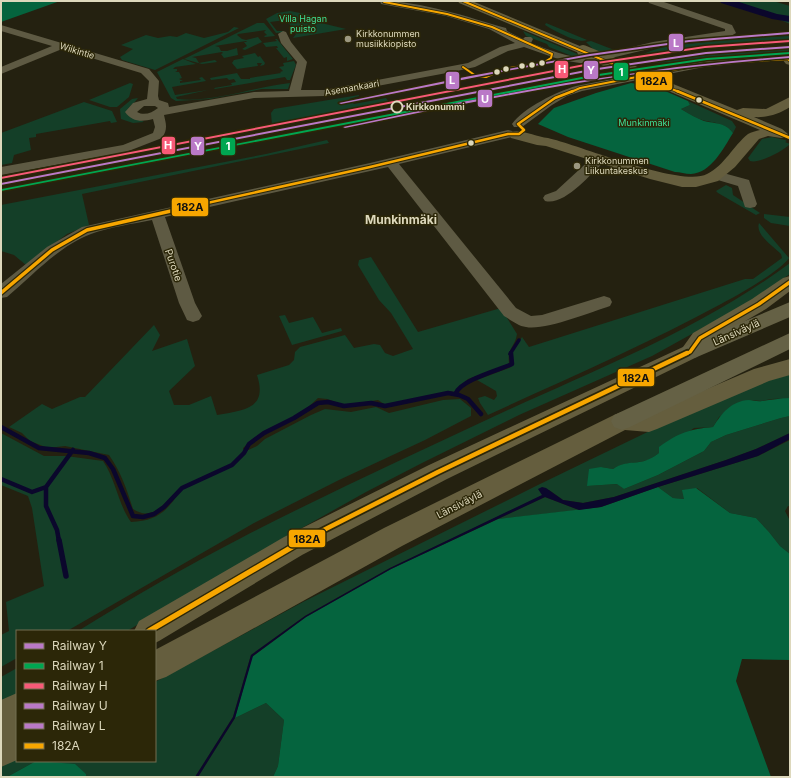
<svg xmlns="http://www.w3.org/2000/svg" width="791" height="778" font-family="Inter,sans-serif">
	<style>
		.green { fill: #143f28 }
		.forest { fill: #05643e }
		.water { fill: #0b072c }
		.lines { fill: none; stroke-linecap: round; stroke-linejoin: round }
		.stream-far2 { stroke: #0b072c; stroke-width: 3.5 }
		.stream-far1 { stroke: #0b072c; stroke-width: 4.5 }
		.stream { stroke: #0b072c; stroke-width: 5.5 }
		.river { fill: #0b072c; fill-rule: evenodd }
		.minor { fill: #5e5a43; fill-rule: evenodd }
		.major { fill: #655e3e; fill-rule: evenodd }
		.highway { fill: #656145; fill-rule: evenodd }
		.major-bridge { stroke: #655e3e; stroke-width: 12 }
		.bus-1-far4-casing { stroke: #2c2708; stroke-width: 3.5 }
		.bus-1-far3-casing { stroke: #2c2708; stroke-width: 4.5 }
		.bus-1-far2-casing { stroke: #2c2708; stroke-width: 6 }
		.bus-1-far1-casing { stroke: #2c2708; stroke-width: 8 }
		.bus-1-casing { stroke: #2c2708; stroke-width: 8 }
		.bus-1-far4 { stroke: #f7a600; stroke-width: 2 }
		.bus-1-far3 { stroke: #f7a600; stroke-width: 2.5 }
		.bus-1-far2 { stroke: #f7a600; stroke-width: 3.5 }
		.bus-1-far1 { stroke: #f7a600; stroke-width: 4.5 }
		.bus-1 { stroke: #f7a600; stroke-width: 5.5 }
		.rail-1-casing { stroke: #2c2708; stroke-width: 3 }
		.rail-2-casing { stroke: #2c2708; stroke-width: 3 }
		.rail-3-casing { stroke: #2c2708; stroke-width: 3 }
		.rail-4-casing { stroke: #2c2708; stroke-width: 3 }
		.rail-5-casing { stroke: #2c2708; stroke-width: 3 }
		.rail-1 { fill: #ba79c7; fill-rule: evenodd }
		.rail-2 { fill: #00a651; fill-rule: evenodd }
		.rail-3 { fill: #f75a77; fill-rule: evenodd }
		.rail-4 { fill: #ba79c7; fill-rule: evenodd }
		.rail-5 { fill: #ba79c7; fill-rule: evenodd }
		.poi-dot { fill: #9c9880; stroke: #2c2708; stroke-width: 1.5 }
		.bus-dot { fill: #ddd8bc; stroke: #2c2708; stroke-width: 1.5 }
		.stop-dot { fill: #2c2708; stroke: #ddd8bc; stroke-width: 2 }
		.labels { text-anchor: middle; stroke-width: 3; stroke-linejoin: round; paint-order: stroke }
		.far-park-label { font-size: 9px; fill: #3edf97; stroke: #2c2708 }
		.far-poi-label { font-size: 9px; fill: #ddd8bc; stroke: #2c2708; text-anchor: start }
		.far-street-label { font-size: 9px; fill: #ddd8bc; stroke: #2c2708 }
		.far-stop-label { font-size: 9px; font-weight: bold; fill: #ddd8bc; stroke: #2c2708; text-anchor: start }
		.street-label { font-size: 10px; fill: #ddd8bc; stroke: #2c2708 }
		.far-district-label { font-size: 12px; font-weight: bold; fill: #ddd8bc; stroke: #2c2708 }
		.line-badge { stroke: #2c2708; stroke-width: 1.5 }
		.badge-label { font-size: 11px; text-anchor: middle; font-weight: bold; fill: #fff }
		.pale-badge-label { font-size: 11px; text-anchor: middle; font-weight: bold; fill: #111 }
	</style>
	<rect width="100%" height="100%" fill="#242110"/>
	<path class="green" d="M712,1H773L790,6V24L769,15L718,1Z
		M290,11L320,17L313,21L346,29L293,38L296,34L292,31L294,30L286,20L270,22L277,31H283L284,32L276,33L266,19L277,13Z
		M257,23H264L275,36L265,37L264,36L267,35L264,32L266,30L238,34L237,35L242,39L246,40L258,37L262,42L245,50L242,49L247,46L244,42H247L246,41L215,46L219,47L221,51H227L237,48L238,55L224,58L221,54L223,53L222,52L192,57L196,58L199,63L215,60L217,62L202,64L184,59Z
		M546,23L587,40C578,44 555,31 545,25Z
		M234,27L239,28L155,70L122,60L120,57L133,49L121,45L146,35L158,38L170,36L177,37L186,33L204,38L228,32Z
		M523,31L582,56L577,58L549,47L547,44L526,36Z
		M790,36V43L692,50L636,58C655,46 677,45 698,43C729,39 759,37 790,36Z
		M275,39H277L293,59L287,61V57L284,58L276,48H278L277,46L266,47L263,43L277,41Z
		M591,41L622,53L610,57L603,54L605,52H604L594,50L586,42Z
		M790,49V53L707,61L647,63L709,54Z
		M255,53L258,57L260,56L265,63L264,65L260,66L262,63H257L258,66L237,69L232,63L234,60L244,58L242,56Z
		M183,59L196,64L175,67L173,69H177V71L175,72H179L182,78L179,79L183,81H180V83L201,80L199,78L202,77L206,81L172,87L175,95L208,90L176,97L177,99C215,103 253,87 290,83L288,89H262L209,99L176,101L171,98L157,72Z
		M294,61L296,65L290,80H287L285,77L215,89L214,88L232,85L231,83L236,82L234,79L229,80L227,78L211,80L210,78L237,73L241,79H250V78L281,73L280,72L283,71L279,67L284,66L283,63Z
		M130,83L133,84L129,97L117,107H110L89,100Z
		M359,95V96L349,99L354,104L386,98L389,102L272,125L271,113L274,109Z
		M138,98C134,104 128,106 127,112L144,122L133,123L121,119L120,109L132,99Z
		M688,101L732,121L736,127L733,133C723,120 708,124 695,117C690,115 685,111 681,109L690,105Z
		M84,102L112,111L117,122L111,123L110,121L36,134V137L29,138L31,150L14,155L12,163L1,165V133Z
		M772,137L785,140L787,141L785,142L790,144C783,151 759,164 750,161L748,158L762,139Z
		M327,140L329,143L82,194L89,225L67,234L26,265L14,255L1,251V205L266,154Z
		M726,185L732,188L733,195L760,213L756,215L718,193L716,191Z
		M764,214L790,217V226L771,223L764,218Z
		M759,223L789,258C779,272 738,295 721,304C645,345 566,379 488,415L480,403L478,398L485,396L494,400L497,396L496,391L477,380L509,368L513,365V350L522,337L529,347L745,279H753L782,258L781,254C773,246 755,235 759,223Z
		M371,257L418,332L501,308L517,334C515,347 507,348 509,363L506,366L468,379L454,392L449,391L394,405L384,404L378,400L345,405L327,399L318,398L303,412L262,432L243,448L244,452L257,446L265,439L311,415L325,409L351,412L376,407L389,413L443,400L460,399L471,408V416L425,440L339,480L254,523L67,631H17V658L1,667V635L9,631L6,602L44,586L32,508L28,496L1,485V433L44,456H66L103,461C116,480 118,504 131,522C157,521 168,511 181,489C165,500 154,523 133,509C127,490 121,472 109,455L65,446L48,448L30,441L22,433L9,427L42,404L52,409L80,397H85L154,325L160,335L152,351L187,339L195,366L169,391L174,405H189L211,396L217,415C244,410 268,409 257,375L289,365L294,360L295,352L300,347L345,335L354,348L374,344L380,345L385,353L393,356L413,349L391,313L379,300L358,265L359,260Z
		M790,263V274L746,304L652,356L519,415L422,463L366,492L275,543L127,631H78C131,598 187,566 243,537C326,494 412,455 497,415C597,369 701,329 790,263Z
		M285,315L289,323L313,317L322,333L341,328L342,331L292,345L279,316Z
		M790,374V398L772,399L761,401L749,400L719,417L713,427L694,428L651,459C639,464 624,461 613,469L601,467L587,486L618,484L624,489L658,475L704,451L711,442L726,435L781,418L790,416V433L756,449L726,460L614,497L583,503L563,500L549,490L543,495L390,568L305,616L251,655L233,717L195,777H86V774L56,764L38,761H155V682L303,602L540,484L693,410L760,383Z
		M790,440V506H788L785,511L790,521V554L780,546L769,532L756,518L730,513L697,488L684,499L673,498L658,487L758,456Z
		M545,497L579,510L498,519Z
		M17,668V695L1,705V677Z
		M266,703L284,720L278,766L273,777H198L235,718Z
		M17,757V761H36L7,777H1V766Z"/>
	<path class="forest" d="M1,1H60L1,22Z
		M631,83L656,87L688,101L690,105L681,109C689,114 696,118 704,121C716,124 725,122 733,133C723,149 711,173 691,174C685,174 680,172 675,172L568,137L538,124L554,108L596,93Z
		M790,398V416L781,418L726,435L711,442L704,451L658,475L624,489L617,484L587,486L589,469L601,467L613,469C628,458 641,468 659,453V447C678,433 690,429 713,427C722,413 731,401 749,400C753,400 757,402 762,401C771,400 780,398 790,398Z
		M658,487L673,498L684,499L682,490L696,488L730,513L756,518L769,532L780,546L790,554V660L742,659L736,681L771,777H273L278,766L284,720L266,703L235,718L252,657L306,617L391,569L498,519L601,507Z
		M36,761L75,764L86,774V777H7Z"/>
	<path class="water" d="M790,433V439L758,456L658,487L601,507L579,510L545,497L391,569L306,617L253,656L235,718L198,777H195L233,717L251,655L305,616L390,568L542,495L538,489L542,487L546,488L563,500L583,503L614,497L726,460L756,449Z"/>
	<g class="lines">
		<path class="stream-far2" d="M510,354L519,340"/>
		<path class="stream-far1" d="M456,393C461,380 499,370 512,364L511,353
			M1,427L39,448L89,453L105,458L113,469L133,516L143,517L154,514L164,507L182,488L232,465L244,453L249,444L264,433L294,418L318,403L328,402L344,406L371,403L385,406L448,393L459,395L468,399L481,414
			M1,479L32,492L46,487
			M59,541L57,530L46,506V487L73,450"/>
		<path class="stream" d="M59,540L66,576"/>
		<path class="river" d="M720,1H736L777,14L790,16V22L772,19L721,3Z"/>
		<path class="minor" d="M380,1C422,1 467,17 506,28L507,31L523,39L525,37H531L533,39L531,43C549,50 567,57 586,58L653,42L725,31V29L649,3L648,1H661L732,25L736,33L731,36L653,48L586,64L561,60L524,47L508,51L475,67L452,72L324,96L254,98L164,115C166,124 168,129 162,138L126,152L1,175V167L123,145L153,133L155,127L153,119C142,122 132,122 125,112L133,103L147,99L149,81L141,73L62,49L1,74V67L52,46L1,31V25L149,69L159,81L158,96L159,100L168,103L169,107L254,92L289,91L297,62L281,43L278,34L283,31L286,32L291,42L307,62L301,90H324L468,63L500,47L515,43L489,29L446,16L381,4ZM144,106H155L158,108C152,113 144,116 137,112Z
			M790,52V58L704,67L582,91L567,96L552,105L522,127H514L512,124C523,108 558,91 576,86L704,61Z
			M508,130L512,131L514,134L512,137L399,164L516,308L531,316L542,315L604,296L610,298L612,302L610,306C591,312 544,331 526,327C518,326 511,320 504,316L388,167L165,217L195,303L202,316L199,320L193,322L187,320L179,303L152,220C132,224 110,227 91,234C59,246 33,275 7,297L1,298V284L47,247L82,227L370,163Z
			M599,155L604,156L605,159L604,162C590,174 565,206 545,201L543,198L545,195L556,191L594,156Z
			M716,171L749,180L757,204L755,207L750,208L745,207L738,186L711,178L709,175L711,172Z"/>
		<path class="major" d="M458,1H472L587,49L589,51L587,53H579L459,3Z
			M790,52V65L786,64L782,59L786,53Z
			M656,77L737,110L743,108L766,109L790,97V107C779,114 767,118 754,117L782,129L788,134L786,137L781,138L768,136L759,139L735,167L718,181L696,187H682L650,179L546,146L537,145L511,138L509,135L511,132C522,129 536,137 548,138C579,145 682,188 707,174C725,165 733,146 748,134C751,132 756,131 760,130L652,84L650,81L652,78Z
			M790,276V291L766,309L707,343L697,357L447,479L302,555L159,641L155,643V631H134L139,621L284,537L429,465L683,347L693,333L752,299L783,278Z
			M790,359V375L769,381L657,429L649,432L625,430L402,546L166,677L155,681V650L384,528L614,415L622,412L648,414L754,369Z
			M17,693V760L1,767V700Z"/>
		<path class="highway" d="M790,302V317L697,357L690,359L683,357L680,352L683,347Z
			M790,333V349L630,427L622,430L614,427L611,421L614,415Z"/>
		<path class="major-bridge" d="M583,51L656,81"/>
		<defs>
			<path id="bus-1-far4" d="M463,1L679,92
				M384,2L447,14L492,27L552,54L551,58L543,63L504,69L486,77L476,76L463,67
				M571,92L580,88L704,64L788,59L790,61"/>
			<path id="bus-1-far3" d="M677,91L790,138
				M189,207L370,167L508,134H519L524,130L518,124L555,98L573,91"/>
			<path id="bus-1-far2" d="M1,293L52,250L87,230L193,206
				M685,354L690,352L700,338L759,304L790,282"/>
			<path id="bus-1-far1" d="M302,541L438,472L687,353"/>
			<path id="bus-1" d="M149,631L304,540"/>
		</defs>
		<use href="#bus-1-far4" class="bus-1-far4-casing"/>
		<use href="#bus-1-far3" class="bus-1-far3-casing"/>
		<use href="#bus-1-far2" class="bus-1-far2-casing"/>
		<use href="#bus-1-far1" class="bus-1-far1-casing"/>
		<use href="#bus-1" class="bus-1-casing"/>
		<use href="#bus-1-far4" class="bus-1-far4"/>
		<use href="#bus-1-far3" class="bus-1-far3"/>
		<use href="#bus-1-far2" class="bus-1-far2"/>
		<use href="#bus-1-far1" class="bus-1-far1"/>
		<use href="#bus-1" class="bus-1"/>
		<defs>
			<path id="rail-1" d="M790,46V48L706,54L591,71L1,185V183L591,69L706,52Z"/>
			<path id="rail-2" d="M790,52V54L707,60L592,77L1,191V189H2L592,75L707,58Z"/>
			<path id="rail-3" d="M790,40V42L705,48L590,65L1,179V177L590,63L705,46Z"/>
			<path id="rail-4" d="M790,56V58C734,62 678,68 622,76C529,90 437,109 345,128L343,127L456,103L566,83L677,67L733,61Z"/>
			<path id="rail-5" d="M789,32L790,34L689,42L590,56L507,71L341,104L339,103L465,77L590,54L689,40Z"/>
		</defs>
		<use href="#rail-1" class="rail-1-casing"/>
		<use href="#rail-2" class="rail-2-casing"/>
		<use href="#rail-3" class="rail-3-casing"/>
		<use href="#rail-4" class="rail-4-casing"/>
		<use href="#rail-5" class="rail-5-casing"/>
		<use href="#rail-1" class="rail-1"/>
		<use href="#rail-2" class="rail-2"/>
		<use href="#rail-3" class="rail-3"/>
		<use href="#rail-4" class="rail-4"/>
		<use href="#rail-5" class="rail-5"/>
	</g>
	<g class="poi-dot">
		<circle cx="348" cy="39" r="4"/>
		<circle cx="577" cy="166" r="4"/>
	</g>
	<g class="bus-dot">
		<circle cx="542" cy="63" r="3.5"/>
		<circle cx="532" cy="65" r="3.5"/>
		<circle cx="522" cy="66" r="3.5"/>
		<circle cx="506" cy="69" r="3.5"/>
		<circle cx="497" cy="72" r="3.5"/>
		<circle cx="699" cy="100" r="3.5"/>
		<circle cx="471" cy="143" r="3.5"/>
	</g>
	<circle class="stop-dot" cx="397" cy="107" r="5.5"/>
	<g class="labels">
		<g class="far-park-label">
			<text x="303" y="22">Villa Hagan<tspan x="303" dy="10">puisto</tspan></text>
			<text x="644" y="126">Munkinmäki</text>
		</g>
		<g class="far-poi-label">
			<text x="356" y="37">Kirkkonummen<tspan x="356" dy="10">musiikkiopisto</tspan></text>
			<text x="585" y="164">Kirkkonummen<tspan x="585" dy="10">Liikuntakeskus</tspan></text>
		</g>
		<g class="far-street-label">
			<text transform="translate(77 51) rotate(17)" y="3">Wiikintie</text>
			<text transform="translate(352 88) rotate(-10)" y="3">Asemankaari</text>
		</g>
		<g class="far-stop-label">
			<text x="406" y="110">Kirkkonummi</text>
		</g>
		<g class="street-label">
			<text transform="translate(174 265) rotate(71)" y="4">Purotie</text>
			<text transform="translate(736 332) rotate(-24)" y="4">Länsiväylä</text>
			<text transform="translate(459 504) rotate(-27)" y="4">Länsiväylä</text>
		</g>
		<g class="far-district-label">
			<text x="401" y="224">Munkinmäki</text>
		</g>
	</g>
	<g class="line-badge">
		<rect x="668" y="33" width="16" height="19" rx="4" fill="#ba79c7"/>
		<rect x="554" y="60" width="15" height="19" rx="4" fill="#f75a77"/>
		<rect x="583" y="60" width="16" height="20" rx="4" fill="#ba79c7"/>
		<rect x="613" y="62" width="16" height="19" rx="4" fill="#00a651"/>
		<rect x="445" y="71" width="15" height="19" rx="4" fill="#ba79c7"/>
		<rect x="635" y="71" width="38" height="20" rx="4" fill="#f7a600"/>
		<rect x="477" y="89" width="16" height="19" rx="4" fill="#ba79c7"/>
		<rect x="161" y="136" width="15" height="19" rx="4" fill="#f75a77"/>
		<rect x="190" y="136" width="15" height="20" rx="4" fill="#ba79c7"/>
		<rect x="220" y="137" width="16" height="19" rx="4" fill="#00a651"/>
		<rect x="171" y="197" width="38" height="20" rx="4" fill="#f7a600"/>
		<rect x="617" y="368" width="38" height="19" rx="4" fill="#f7a600"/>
		<rect x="288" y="529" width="38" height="19" rx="4" fill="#f7a600"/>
	</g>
	<g class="badge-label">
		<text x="676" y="47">L</text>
		<text x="562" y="73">H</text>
		<text x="591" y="74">Y</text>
		<text x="621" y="76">1</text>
		<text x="452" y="84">L</text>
		<text x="485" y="103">U</text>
		<text x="168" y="149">H</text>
		<text x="198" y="150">Y</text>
		<text x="228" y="150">1</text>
	</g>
	<g class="pale-badge-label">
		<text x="654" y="85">182A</text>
		<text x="190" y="211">182A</text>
		<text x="636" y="382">182A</text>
		<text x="307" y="543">182A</text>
	</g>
	<rect width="791" height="778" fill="none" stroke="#ddd8bc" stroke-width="4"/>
	<rect x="16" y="630" width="140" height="132" fill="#2c2708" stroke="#736e50"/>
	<rect x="24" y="643" width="20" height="6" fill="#ba79c7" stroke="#736e50"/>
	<text x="52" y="650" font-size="12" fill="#ddd8bc">Railway Y</text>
	<rect x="24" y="663" width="20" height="6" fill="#00a651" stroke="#736e50"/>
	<text x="52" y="670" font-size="12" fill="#ddd8bc">Railway 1</text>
	<rect x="24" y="683" width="20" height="6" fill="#f75a77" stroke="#736e50"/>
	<text x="52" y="690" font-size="12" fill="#ddd8bc">Railway H</text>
	<rect x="24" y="703" width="20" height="6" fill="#ba79c7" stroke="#736e50"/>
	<text x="52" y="710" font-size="12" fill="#ddd8bc">Railway U</text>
	<rect x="24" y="723" width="20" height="6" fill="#ba79c7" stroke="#736e50"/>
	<text x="52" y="730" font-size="12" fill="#ddd8bc">Railway L</text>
	<rect x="24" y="743" width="20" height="6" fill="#f7a600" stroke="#736e50"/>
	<text x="52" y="750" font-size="12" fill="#ddd8bc">182A</text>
</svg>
